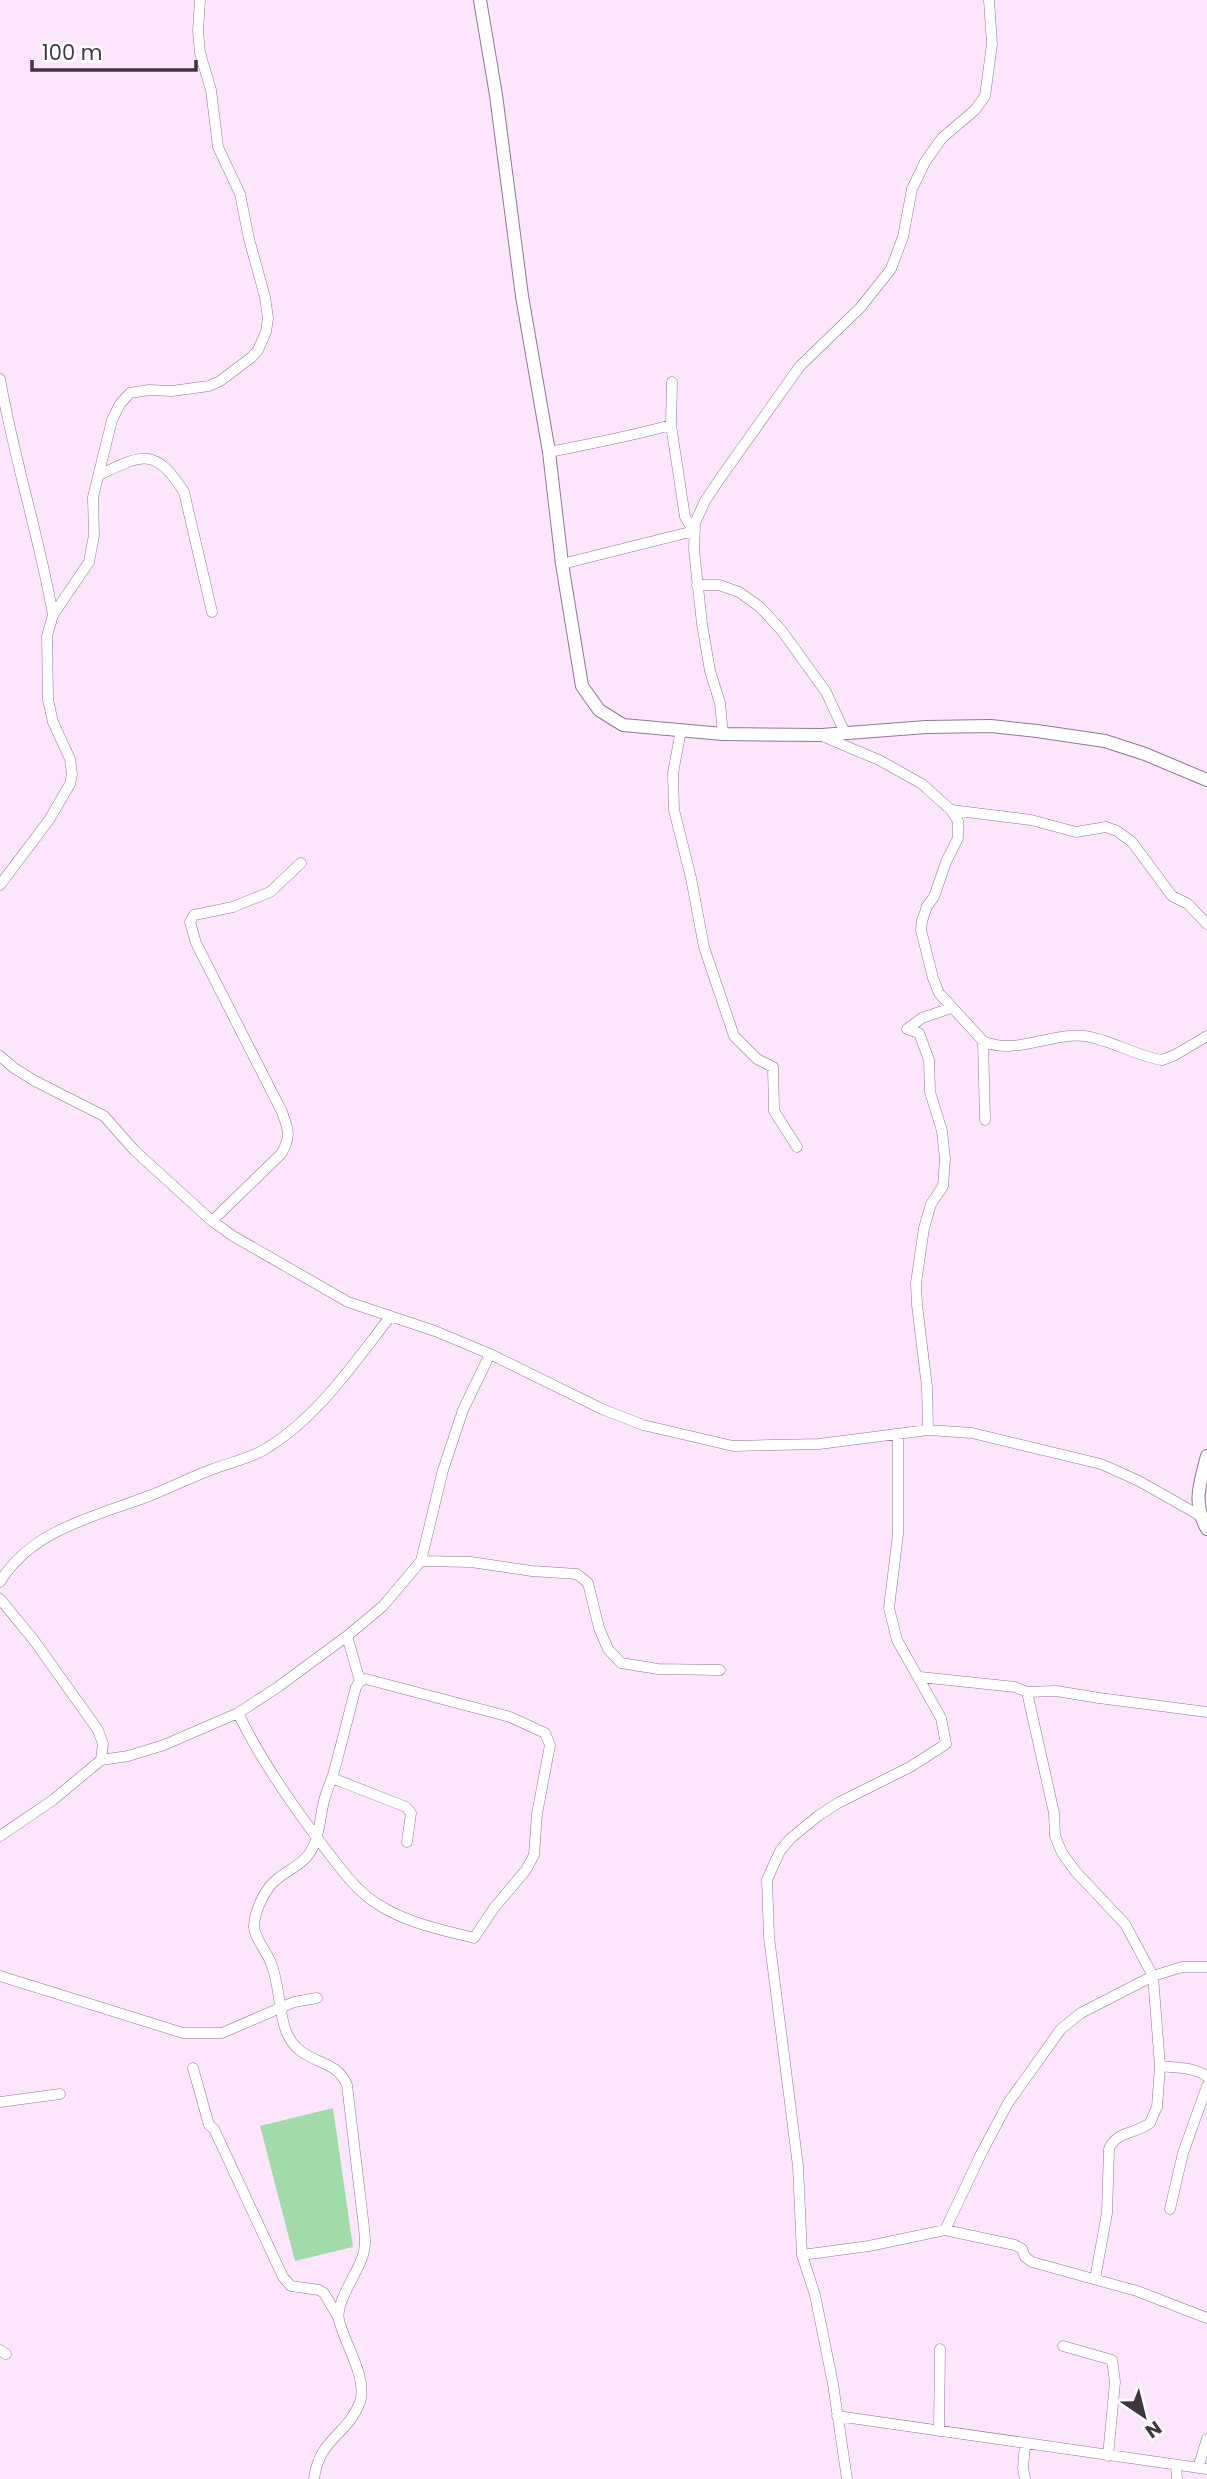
<svg xmlns="http://www.w3.org/2000/svg" width="1207" height="2479" font-family="Poppins,sans-serif">
	<style>
		.green { fill: #a2dbaa }
		.lines { fill: none; stroke-linecap: round; stroke-linejoin: round }
		.street-casing { stroke: #8e798f; stroke-width: 11 }
		.secondary-casing { stroke: #8e798f; stroke-width: 14 }
		.street { stroke: #fff; stroke-width: 10 }
		.secondary { stroke: #fff; stroke-width: 12 }
	</style>
	<rect width="100%" height="100%" fill="#fde5fe"/>
	<path class="green" d="M333,2108L353,2247L295,2261L260,2126Z"/>
	<g class="lines">
		<defs>
			<path id="street" d="M0,379C14,459 39,536 53,615
				M549,452C590,444 632,436 671,425
				M99,475C143,454 155,447 184,492L212,612
				M562,564L694,531L685,517L671,425L672,382
				M697,585H719L739,592L760,607L782,631L826,692L845,733
				M681,730L673,773L674,810L691,878L704,947L734,1036L757,1059L773,1067L774,1111L797,1147
				M723,734L720,703L710,671L702,624L694,550L695,523L705,501L719,480L800,366L860,308L891,269L903,237L912,189L925,162L942,138L975,110L985,96L992,44L989,0
				M822,736L879,760L922,784L951,810L958,821V838L946,862L934,897L927,906L922,921L921,930L933,978L939,993L983,1041C1014,1056 1053,1032 1085,1036C1111,1040 1136,1056 1162,1060L1175,1055L1207,1036
				M951,810L1031,820L1076,832L1106,827L1117,831L1132,842L1172,896L1188,904L1207,924
				M0,885L49,820L70,784L72,774L70,759L53,722L48,700L47,636L53,615L89,562L94,535L93,497L112,420L120,404L130,393L149,390L172,391L209,386L220,381L252,357L258,350L266,332L268,318L265,297L249,239L240,194L218,147L211,90L200,53L198,30L200,0
				M983,1041L985,1120
				M0,1056L14,1068L35,1081L104,1116L135,1151L212,1221L233,1236L348,1302L435,1331L490,1354L602,1409L643,1425L733,1446L819,1444L928,1430L972,1433L1101,1464L1139,1481L1199,1515
				M212,1221L281,1154C291,1138 289,1130 282,1112L196,943L190,922L194,915L233,907L270,892L301,863
				M928,1430L927,1387L917,1305L916,1283L924,1228L931,1204L943,1186L945,1159L942,1131L930,1092L929,1060L919,1033L907,1029L922,1018L951,1008
				M421,1561L471,1562L532,1571L577,1574L588,1583L599,1628L608,1649L621,1663L658,1669L720,1670
				M0,1582C31,1530 96,1516 149,1496C170,1488 191,1477 213,1469C231,1462 250,1459 267,1448C319,1416 353,1364 390,1317
				M0,1599L33,1639L98,1730L103,1744L101,1760
				M920,1677L1015,1687L1027,1692L1056,1691L1099,1698L1207,1712
				M1027,1692L1054,1813L1055,1836L1062,1853L1076,1872L1125,1924L1153,1976L1160,2066L1157,2107L1150,2123C1136,2134 1116,2131 1109,2149L1107,2213L1095,2279
				M238,1713C261,1761 292,1805 324,1847C340,1868 356,1891 379,1905C407,1923 443,1930 474,1938L494,1908L526,1870L534,1855L537,1814L550,1745L545,1733L510,1717L366,1679L360,1681
				M332,1778L406,1807L411,1813L407,1842
				M0,1836L53,1800L101,1760L128,1756L164,1745L238,1713L278,1687L347,1636
				M0,1976L183,2033H222L294,2002L317,1998
				M1160,2066C1174,2068 1197,2067 1207,2077
				M193,2068L209,2125L214,2129L283,2277L291,2286L319,2290L324,2293L338,2317
				M0,2102L60,2094
				M1170,2209L1183,2153L1207,2086
				M945,2230L981,2154L1008,2103L1061,2029L1081,2013L1153,1976L1182,1967H1207
				M802,2255L869,2246L945,2230L1015,2245L1022,2249L1025,2257L1032,2262L1137,2291L1207,2318
				M1063,2346L1112,2360L1115,2382L1108,2456
				M0,2350L6,2354
				M837,2416L1207,2469
				M939,2431L940,2349
				M1176,2465L1177,2479
				M1198,2468L1207,2439
				M314,2479C319,2438 348,2435 360,2402C368,2378 344,2343 339,2320C335,2302 358,2273 363,2255C366,2246 365,2238 364,2228L347,2085C335,2055 300,2067 286,2031C278,2010 280,1985 271,1963C267,1952 253,1936 254,1925C255,1912 262,1896 270,1886C283,1870 304,1867 313,1847C320,1833 320,1816 324,1801C326,1792 330,1784 333,1775C341,1746 348,1717 356,1687L360,1681L347,1636L383,1606L421,1561L443,1470L463,1410L490,1354
				M847,2479L833,2384L815,2295L802,2255L798,2166L769,1937L767,1880L780,1851L790,1839L818,1816L838,1803L910,1767L946,1744L941,1718L897,1640L889,1608L898,1534V1435
				M1025,2479L1023,2468L1025,2444"/>
			<path id="secondary" d="M480,0L496,95L522,296L549,452L562,564L582,686L599,710L623,725L723,734L822,735L926,727L991,726L1037,731L1105,741L1145,754L1207,780
				M1207,1456C1200,1484 1192,1502 1207,1529"/>
		</defs>
		<use href="#street" class="street-casing"/>
		<use href="#secondary" class="secondary-casing"/>
		<use href="#street" class="street"/>
		<use href="#secondary" class="secondary"/>
	</g>
	<g transform="translate(1144 2416) rotate(145)" stroke="#ffffff" stroke-width="5" paint-order="stroke">
	<path d="M0-5L12 26L0 18L-12 26Z" fill="#3f3640"/>
	<text y="-10" font-size="19" font-weight="bold" text-anchor="middle" fill="#3f3640">N</text>
	</g>
	<path d="M32 60v10h164v-10" fill="none" stroke="#3f3640" stroke-width="3.5"/>
	<text x="42" y="60" font-size="21" fill="#3f3640" stroke="#ffffff" stroke-width="5" paint-order="stroke">100 m</text>
</svg>
